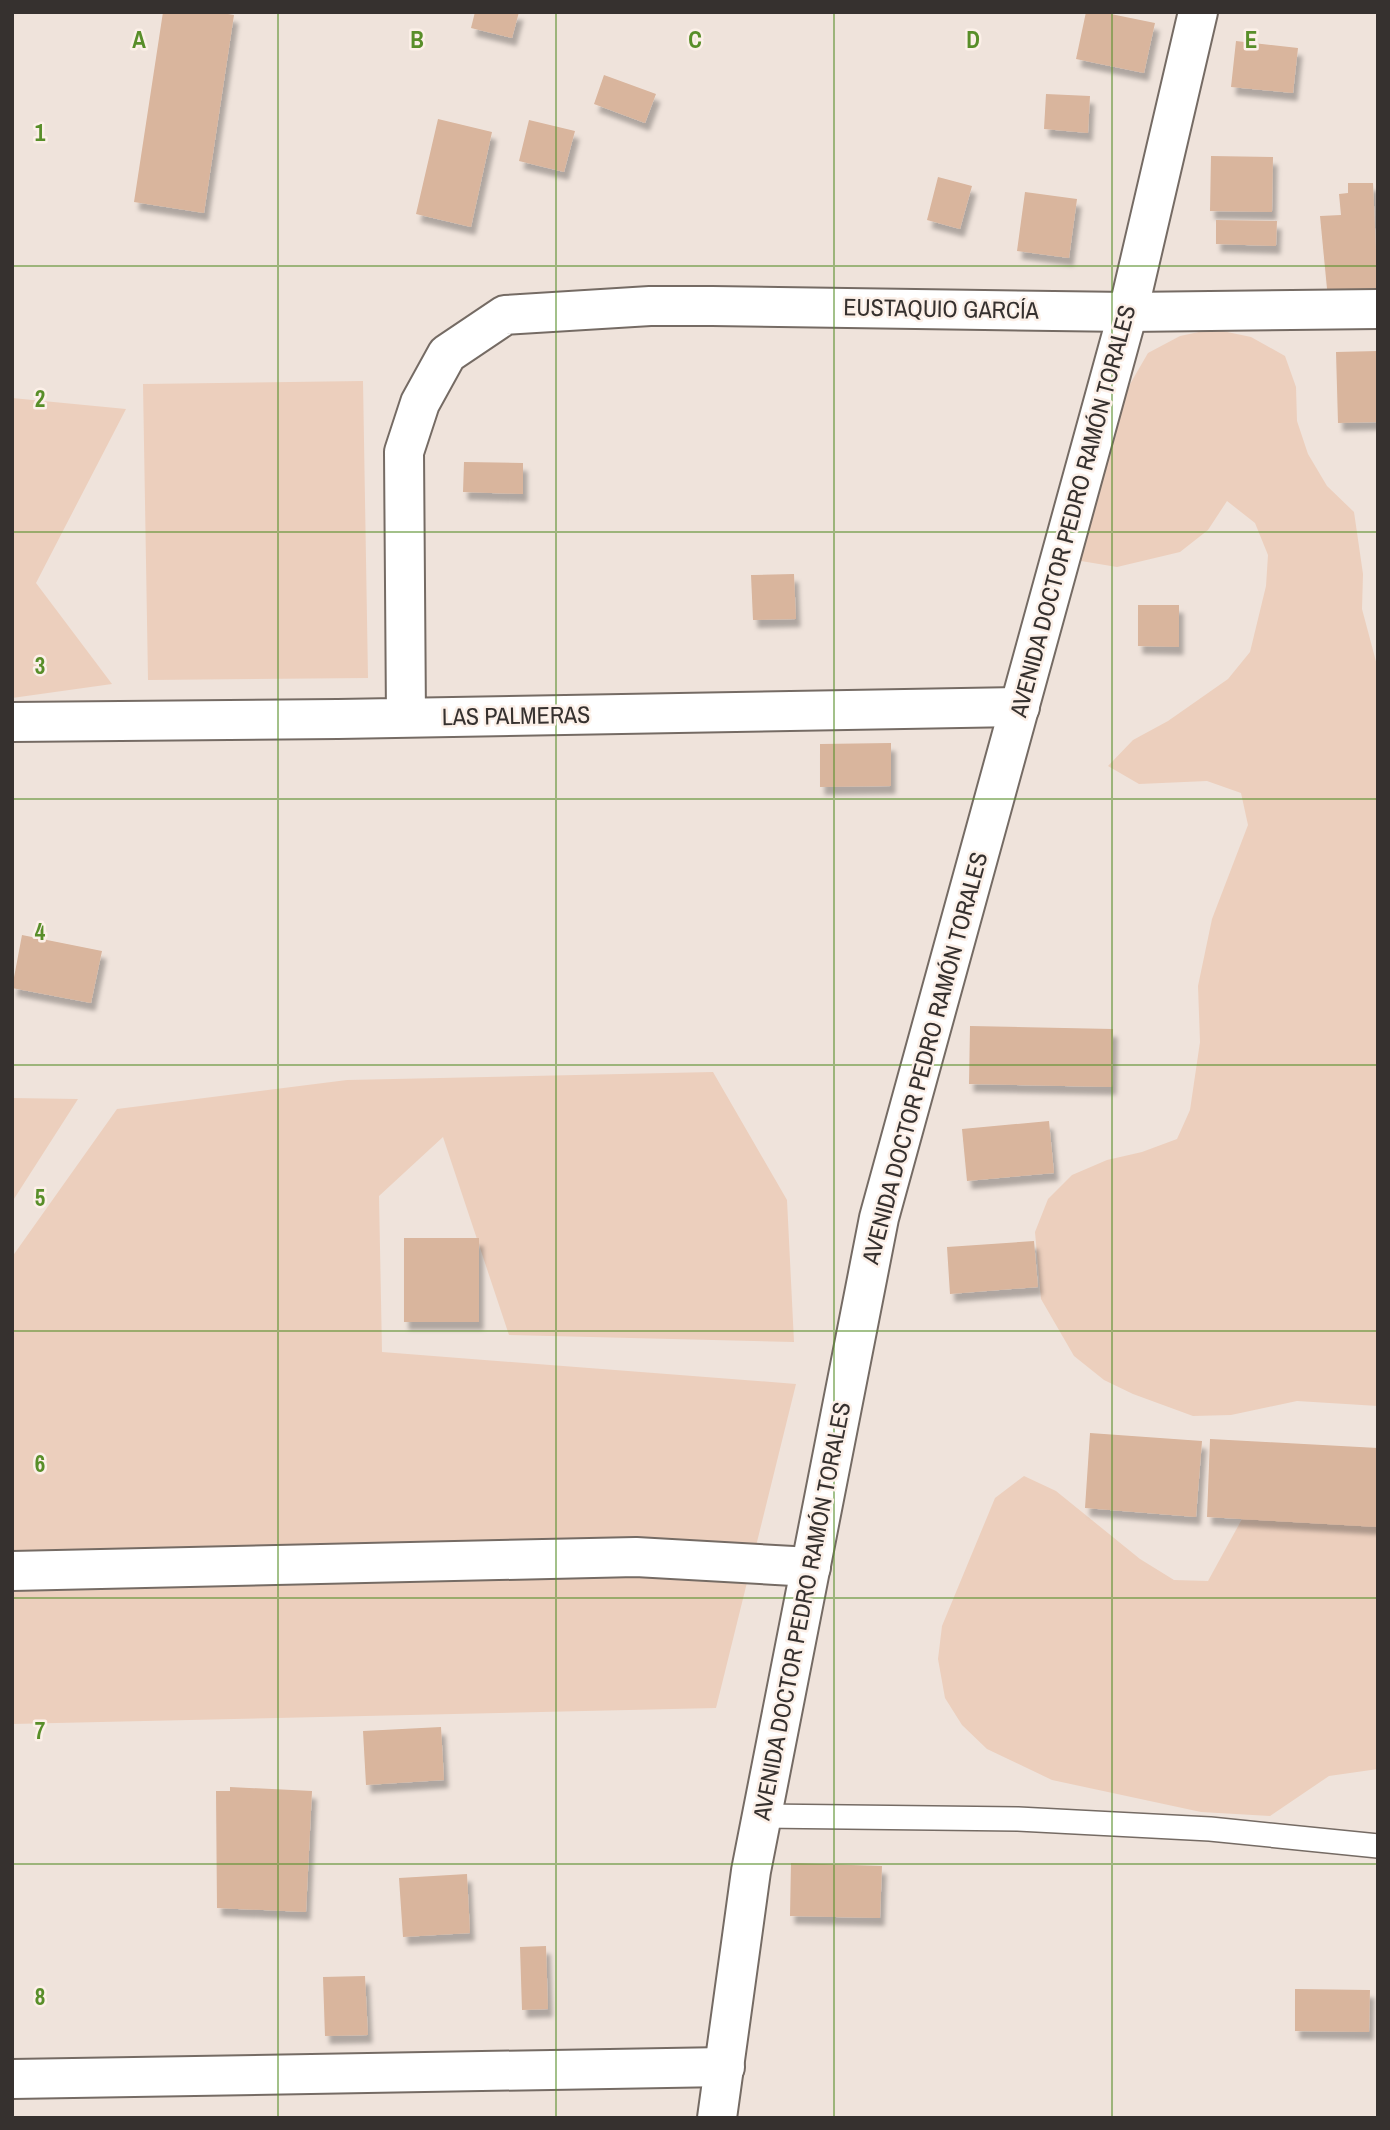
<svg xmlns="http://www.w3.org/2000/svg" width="1390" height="2130" font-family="'Archivo Narrow',sans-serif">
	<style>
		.green { fill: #eccfbd }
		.building { fill: #d9b59d; filter: url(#shadow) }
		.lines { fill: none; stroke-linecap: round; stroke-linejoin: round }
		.lane-casing { stroke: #756b64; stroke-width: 26 }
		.street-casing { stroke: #756b64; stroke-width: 42 }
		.secondary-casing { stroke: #756b64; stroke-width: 42 }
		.lane { stroke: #fff; stroke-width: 23 }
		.street { stroke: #fff; stroke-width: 38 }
		.secondary { stroke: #fff; stroke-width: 38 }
		.grid { fill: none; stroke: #588e29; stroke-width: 2; stroke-opacity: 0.55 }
		.labels { text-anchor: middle; stroke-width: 5; stroke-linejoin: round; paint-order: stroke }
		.street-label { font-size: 24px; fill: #36312f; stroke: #fcf0e8 }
		.grid-label { font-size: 23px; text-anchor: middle; font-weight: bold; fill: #588e29; stroke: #fcf0e8; stroke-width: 5; stroke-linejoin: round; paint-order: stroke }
	</style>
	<defs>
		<filter id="shadow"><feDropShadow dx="4.5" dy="8" stdDeviation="2" flood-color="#0004"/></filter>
	</defs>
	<rect width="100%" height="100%" fill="#efe3db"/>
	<path class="green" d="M1213,329L1251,337L1285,356L1296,387L1297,421L1308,454L1327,486L1354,512L1363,574L1362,609L1378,669V1406L1297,1401L1231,1415L1193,1416L1133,1394L1104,1380L1074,1356L1041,1299L1035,1232L1048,1199L1072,1175L1107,1160L1142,1152L1177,1139L1190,1110L1200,1042L1198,986L1212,919L1248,825L1241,793L1207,781L1139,784L1108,766L1133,740L1168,721L1228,679L1250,652L1266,586L1268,555L1255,523L1227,501L1208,530L1180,552L1117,567L1081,561L1060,535L1078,474L1148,353L1180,336Z
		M363,381L368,678L148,680L143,384Z
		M12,398L126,409L36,583L112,684L12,698Z
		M713,1072L787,1200L794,1342L509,1335L443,1137L379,1196L382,1352L796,1384L716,1708L12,1724V1257L117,1109L347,1080Z
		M12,1098L78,1099L12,1202Z
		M1024,1476L1056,1491L1140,1559L1174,1580L1208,1581L1242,1519L1378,1491V1769L1329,1776L1270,1816L1201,1812L1052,1780L987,1749L962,1725L945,1698L938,1659L942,1626L995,1498Z"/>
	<path class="building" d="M163,12H216L234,15L204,213L134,202Z
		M475,12H519L512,38L471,28Z
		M1086,12H1101L1155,23L1144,73L1076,59Z
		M1236,41L1298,48L1293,93L1231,87Z
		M604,75L656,94L645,123L594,104Z
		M1046,94L1090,96L1088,133L1044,129Z
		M438,119L492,132L471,227L416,214Z
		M529,120L575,131L564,172L519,161Z
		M1211,156L1273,157L1272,212L1210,211Z
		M938,177L972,186L960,229L927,220Z
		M1348,183H1373L1378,295L1328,299L1320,216L1341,215L1339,194L1348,193Z
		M1025,192L1077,199L1069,258L1017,251Z
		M1216,220L1277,221L1276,246L1216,244Z
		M1378,351V422L1338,423L1336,352Z
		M464,462L523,463V494L463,492Z
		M794,574L796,619L753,620L751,575Z
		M1138,605H1179V647L1138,646Z
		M891,743V786L820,787V744Z
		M22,935L102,951L91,1003L12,988Z
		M970,1026L1113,1029L1112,1087L969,1084Z
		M1049,1121L1054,1173L967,1181L962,1129Z
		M404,1238H479V1322H404Z
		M1034,1241L1038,1287L950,1294L947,1247Z
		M1090,1433L1202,1441L1196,1517L1085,1508Z
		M1210,1439L1378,1448V1527L1207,1517Z
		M441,1727L444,1780L366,1785L363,1731Z
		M230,1787L312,1791L306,1912L217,1908L216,1791H230Z
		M791,1863L882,1866L880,1918L790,1916Z
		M467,1874L470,1933L403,1937L399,1878Z
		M546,1946L548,2009L522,2010L520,1947Z
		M365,1976L368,2035L325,2036L323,1977Z
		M1295,1989L1370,1990L1369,2032L1295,2031Z"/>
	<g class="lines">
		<defs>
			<path id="lane" d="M762,1816L1018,1819L1210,1829L1378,1846"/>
			<path id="street" d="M406,717L404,452L420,403L447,354L505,315L650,306H712L1128,312L1378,309
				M12,722L338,719L1020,707
				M12,1571L636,1557L811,1567
				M12,2079L725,2067"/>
			<path id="secondary" d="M717,2118L751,1871L879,1218L1128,312L1198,12"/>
		</defs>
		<use href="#lane" class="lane-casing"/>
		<use href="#street" class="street-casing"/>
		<use href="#secondary" class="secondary-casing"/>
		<use href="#lane" class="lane"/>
		<use href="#street" class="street"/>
		<use href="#secondary" class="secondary"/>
	</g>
	<path class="grid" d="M278,12V2118M556,12V2118M834,12V2118M1112,12V2118M12,266H1378M12,532H1378M12,799H1378M12,1065H1378M12,1331H1378M12,1598H1378M12,1864H1378"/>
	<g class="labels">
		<g class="street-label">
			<text transform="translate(941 309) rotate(1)" y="8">EUSTAQUIO GARCÍA</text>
			<text transform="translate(1073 511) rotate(-75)" y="8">AVENIDA DOCTOR PEDRO RAMÓN TORALES</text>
			<text transform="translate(516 716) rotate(-1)" y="8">LAS PALMERAS</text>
			<text transform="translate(925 1058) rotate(-75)" y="8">AVENIDA DOCTOR PEDRO RAMÓN TORALES</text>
			<text transform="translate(802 1611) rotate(-79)" y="8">AVENIDA DOCTOR PEDRO RAMÓN TORALES</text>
		</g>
	</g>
	<g class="grid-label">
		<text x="139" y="48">A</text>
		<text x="417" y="48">B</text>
		<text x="695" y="48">C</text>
		<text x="973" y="48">D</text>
		<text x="1251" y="48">E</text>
		<text x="40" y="141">1</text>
		<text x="40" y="407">2</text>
		<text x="40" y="674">3</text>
		<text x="40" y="940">4</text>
		<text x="40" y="1206">5</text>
		<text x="40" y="1472">6</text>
		<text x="40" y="1739">7</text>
		<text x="40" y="2005">8</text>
	</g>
	<rect width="1390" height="2130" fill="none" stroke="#36312f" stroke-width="28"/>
</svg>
